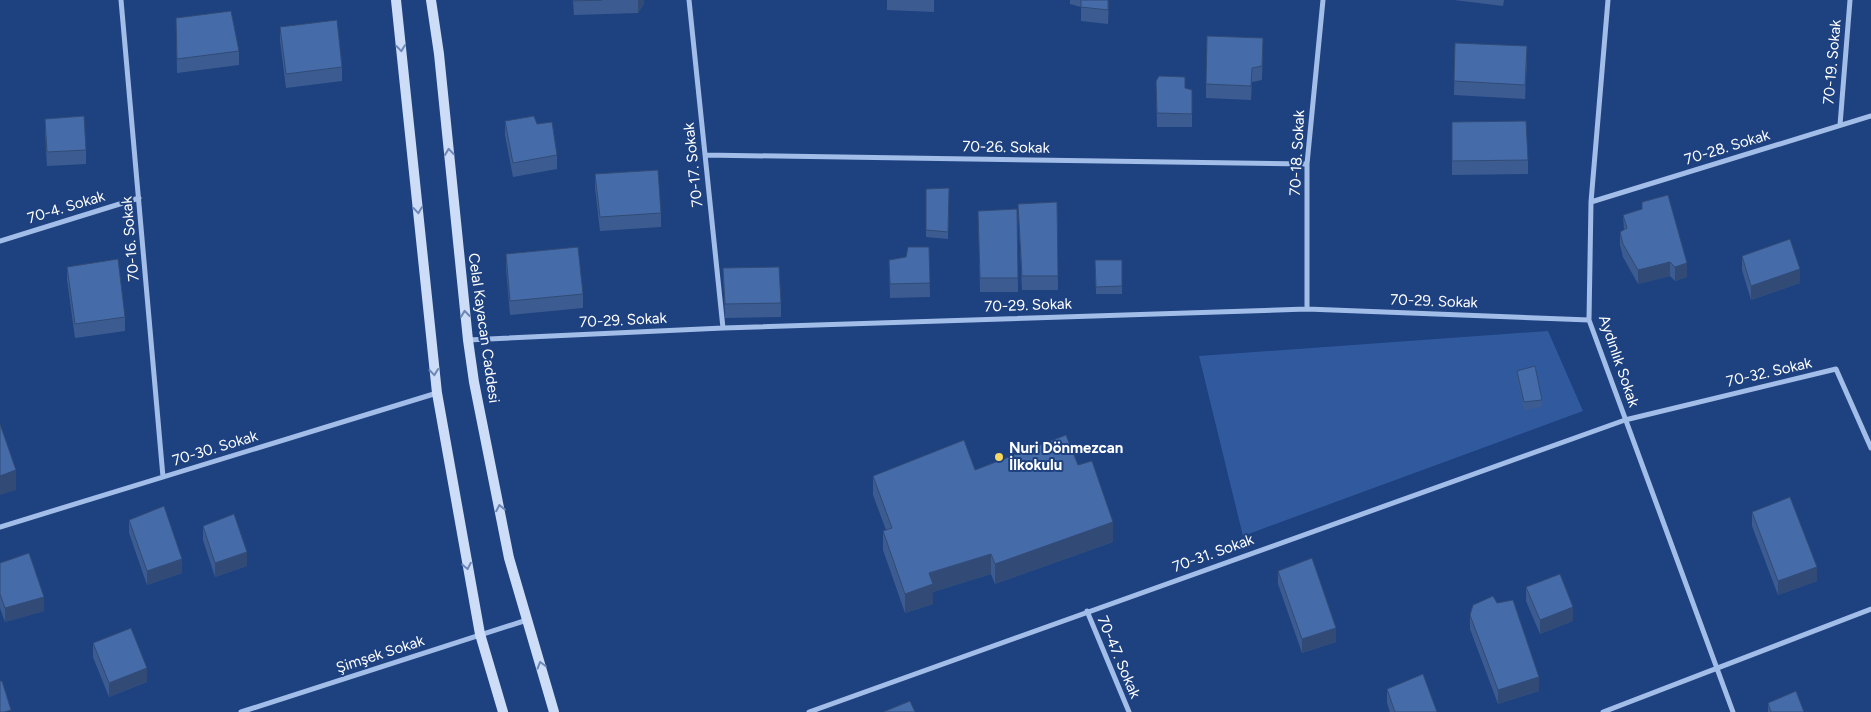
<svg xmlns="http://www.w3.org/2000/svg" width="1871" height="712" font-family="Figtree,sans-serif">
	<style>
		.green { fill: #315a9e }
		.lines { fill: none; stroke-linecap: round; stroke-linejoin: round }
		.street { stroke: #a2bde8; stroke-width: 5 }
		.secondary { stroke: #cddcf7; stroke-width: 10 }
		.wall { fill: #3c5c91 }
		.shaded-wall { fill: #314b76 }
		.building { fill: #466ba9; stroke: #314b76 }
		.oneway { stroke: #6d87b6 }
		.poi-dot { fill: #f8d761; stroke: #1e4180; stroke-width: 2 }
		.labels { text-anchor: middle; stroke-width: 4; stroke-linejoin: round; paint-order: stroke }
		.street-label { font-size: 15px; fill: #fff; stroke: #1e4180 }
		.poi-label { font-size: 15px; font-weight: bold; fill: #fff; stroke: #1e4180; text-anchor: start }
	</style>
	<rect width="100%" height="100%" fill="#1e4180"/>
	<path class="green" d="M1548,331L1583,411L1243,536L1199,356Z"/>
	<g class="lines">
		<path class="street" d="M121,0L163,477
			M689,0L723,328
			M1608,0L1591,202L1589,320L1733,712
			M1840,125L1850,0
			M705,155L1307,164
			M1591,202L1871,116
			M0,241L139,198
			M1307,309V164L1323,0
			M468,340L723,328L1307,309L1589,320
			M0,527L437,393
			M1087,611L1129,712
			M241,712L527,620
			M809,712L1625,420L1836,369L1871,448
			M1603,712L1871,609"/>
		<path class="secondary" d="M396,0L437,393L480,634L503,712
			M431,0L439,54L468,340L474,382L509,558L554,712"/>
	</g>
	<path class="wall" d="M573,0H644V4L638,13L574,15Z
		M887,0H934V12L887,10Z
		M1070,0H1109L1108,24L1081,21V7L1070,4Z
		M1454,0H1504L1503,6Z
		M176,18L239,51V65L177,73Z
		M280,27L342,67V81L286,88L280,41Z
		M1263,38L1262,80L1252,82L1251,100L1206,98V84Z
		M1455,43L1527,60L1525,99L1454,95Z
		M1156,81L1192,90V127H1157Z
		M45,119L86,150V164L47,166L45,133Z
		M505,121L537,124L557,155V169L513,177L505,135Z
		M1452,122L1528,160V174L1452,175Z
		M595,174L661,213V227L600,231L595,188Z
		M949,188L948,239L926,237V189Z
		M1057,202L1058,290H1022L1018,204Z
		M1017,209L1018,292H980L978,211Z
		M1623,215L1687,277L1675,281L1670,276L1638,284L1623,257L1620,245V232L1624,230Z
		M929,247L930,297L890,298L889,260L906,257Z
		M506,254L583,294V308L510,315L506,268Z
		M1742,256L1800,283L1751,300L1742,270Z
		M1095,260H1122V294H1096Z
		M67,267L125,317V331L75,338L67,280Z
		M723,268L781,303V317L725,318Z
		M1517,371L1542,400V407L1524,410L1517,378Z
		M1078,465L1113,542L995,584L991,574L933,592V604L905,613L883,550V531L886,530L873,495V476Z
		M1752,512L1817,581L1778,595L1752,526Z
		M129,520L182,573L147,585L129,533Z
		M203,526L247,566L215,577L203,540Z
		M0,563L44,611L5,622L0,608Z
		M1278,571L1336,642L1302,653L1278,584Z
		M1526,587L1573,621L1540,634L1526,601Z
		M1470,615L1539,691L1498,704L1470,629Z
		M93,643L147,682L109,697L93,657Z
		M1387,689L1437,712H1390L1387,703Z
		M1768,703L1804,712H1768Z"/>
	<path class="shaded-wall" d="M638,0H644V4L638,13Z
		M1108,0H1109L1108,24Z
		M1527,46V60L1525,99V85Z
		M1252,68V82L1251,100V86Z
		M1670,262V276L1638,284V270Z
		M1687,263V277L1675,281V267Z
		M1800,269V283L1751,300V286Z
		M16,470V490L0,495V476Z
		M1113,522V542L995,584V564Z
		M247,552V566L215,577V563Z
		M991,554V574L933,592V604L905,613V594L929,573Z
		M182,559V573L147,585V571Z
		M1817,567V581L1778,595V581Z
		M44,597V611L5,622V608Z
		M1573,607V621L1540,634V620Z
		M1336,628V642L1302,653V639Z
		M147,668V682L109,697V683Z
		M1539,677V691L1498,704V690Z"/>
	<path class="building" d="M574,0H602L574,1Z
		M1081,0H1108V10L1081,7Z
		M231,11L239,51L177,59L176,18Z
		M337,20L342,67L286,74L280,27Z
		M1207,36L1263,38L1262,66L1252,68L1251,86L1206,84Z
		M1455,43L1527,46L1525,85L1454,81Z
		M1159,76L1185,77V88L1192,90V114L1157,113L1156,81Z
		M84,116L86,150L47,152L45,119Z
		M534,116L537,124L552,122L557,155L513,163L505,121Z
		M1526,121L1528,160L1452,161V122Z
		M658,170L661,213L600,217L595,174Z
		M949,188L948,232L926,230V189Z
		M1668,195L1687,263L1675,267L1670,262L1638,270L1623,244L1620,232L1627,228L1623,215L1642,209V202Z
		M1057,202L1058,276H1022L1018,204Z
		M1017,209L1018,278H980L978,211Z
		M1790,239L1800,269L1751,286L1742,256Z
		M578,247L583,294L510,301L506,254Z
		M908,247H929L930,283L890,284L889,260L906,257Z
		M118,259L125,317L75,324L67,267Z
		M1095,260H1122V286L1096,287Z
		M779,267L781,303L725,304L723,268Z
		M1535,366L1542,400L1524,402L1517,371Z
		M0,424L16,470L0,476Z
		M1066,435L1078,465L1092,461L1113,522L995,564L991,554L929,573L933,584L905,594L883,531L892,528L873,476L964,440L975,470Z
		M1790,497L1817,567L1778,581L1752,512Z
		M164,506L182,559L147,571L129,520Z
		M234,514L247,552L215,563L203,526Z
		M29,553L44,597L5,608L0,594V563Z
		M1312,558L1336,628L1302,639L1278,571Z
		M1560,574L1573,607L1540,620L1526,587Z
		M1493,596L1497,603L1513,600L1539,677L1498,690L1470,615L1473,605Z
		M131,628L147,668L109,683L93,643Z
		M1423,674L1437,712H1395L1387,689Z
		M0,681H2L11,710L4,712H0Z
		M1796,691L1804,712H1771L1768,703Z
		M910,701L915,712H883Z"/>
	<defs><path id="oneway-chevron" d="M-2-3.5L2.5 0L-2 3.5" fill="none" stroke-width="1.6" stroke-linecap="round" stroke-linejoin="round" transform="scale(1.25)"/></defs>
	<g class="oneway">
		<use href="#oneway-chevron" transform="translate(401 48) rotate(84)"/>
		<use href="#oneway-chevron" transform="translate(449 152) rotate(-96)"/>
		<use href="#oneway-chevron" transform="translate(418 210) rotate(84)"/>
		<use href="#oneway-chevron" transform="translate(465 314) rotate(-96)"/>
		<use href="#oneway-chevron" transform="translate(434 372) rotate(84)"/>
		<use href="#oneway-chevron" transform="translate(500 508) rotate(-101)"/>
		<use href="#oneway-chevron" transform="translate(467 566) rotate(79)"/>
		<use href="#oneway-chevron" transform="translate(541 665) rotate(-106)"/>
	</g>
	<circle class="poi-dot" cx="999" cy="457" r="5"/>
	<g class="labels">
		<g class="street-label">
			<text transform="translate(1832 62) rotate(-85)" y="5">70-19. Sokak</text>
			<text transform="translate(1006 147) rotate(1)" y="5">70-26. Sokak</text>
			<text transform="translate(1727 147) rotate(-17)" y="5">70-28. Sokak</text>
			<text transform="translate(1297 153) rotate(-87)" y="5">70-18. Sokak</text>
			<text transform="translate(693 165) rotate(-96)" y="5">70-17. Sokak</text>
			<text transform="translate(66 207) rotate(-17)" y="5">70-4. Sokak</text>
			<text transform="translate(130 239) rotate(-95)" y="5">70-16. Sokak</text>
			<text transform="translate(1434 301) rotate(2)" y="5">70-29. Sokak</text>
			<text transform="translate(1028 305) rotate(-2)" y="5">70-29. Sokak</text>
			<text transform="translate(623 320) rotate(-3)" y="5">70-29. Sokak</text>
			<text transform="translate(484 328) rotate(82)" y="5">Celal Kayacan Caddesi</text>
			<text transform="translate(1619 361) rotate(71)" y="5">Aydınlık Sokak</text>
			<text transform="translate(1769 372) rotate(-13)" y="5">70-32. Sokak</text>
			<text transform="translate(215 448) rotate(-17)" y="5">70-30. Sokak</text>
			<text transform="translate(1213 553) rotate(-20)" y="5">70-31. Sokak</text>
			<text transform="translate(380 654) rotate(-18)" y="5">Şimşek Sokak</text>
			<text transform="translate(1119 657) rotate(67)" y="5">70-47. Sokak</text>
		</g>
		<g class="poi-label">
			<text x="1009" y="453">Nuri Dönmezcan<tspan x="1009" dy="17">İlkokulu</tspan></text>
		</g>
	</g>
</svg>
